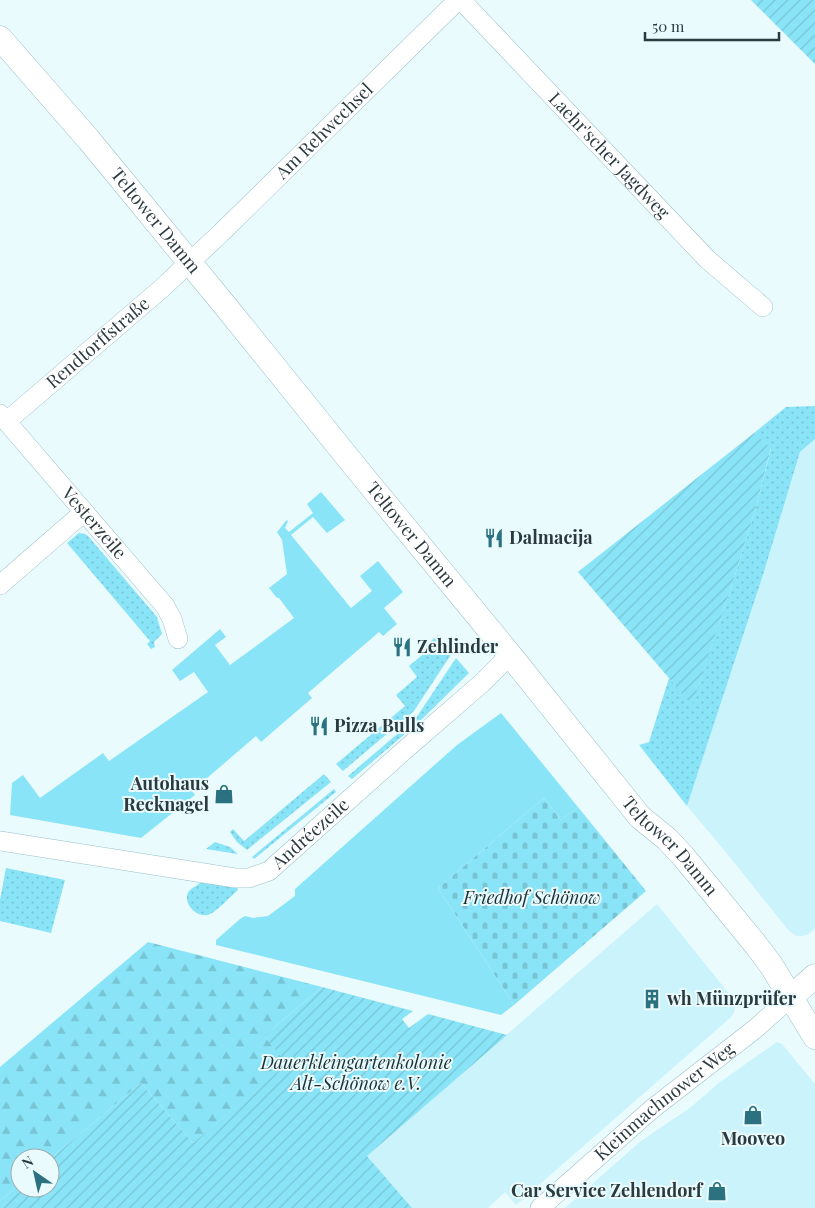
<svg xmlns="http://www.w3.org/2000/svg" width="815" height="1208" font-family="'Playfair Display',serif">
	<style>
		.built { fill: #caf3fc }
		.grass { fill: url(#grass-dots) }
		.forest { fill: url(#forest-firs) }
		.cemetery { fill: url(#cemetery-stones) }
		.park { fill: #8ae4f7 }
		.garden { fill: url(#garden-furrows) }
		.lines { fill: none; stroke-linecap: round; stroke-linejoin: round }
		.minor-casing { stroke: #99c1ca; stroke-width: 20 }
		.major-casing { stroke: #99c1ca; stroke-width: 25 }
		.minor { stroke: #fff; stroke-width: 19 }
		.major { stroke: #fff; stroke-width: 24 }
		.labels { text-anchor: middle; stroke-width: 4; stroke-linejoin: round; paint-order: stroke }
		.street-label { font-size: 18px; fill: #2a3a3e; stroke: #eafbfe }
		.poi-label { font-size: 18px; font-weight: bold; fill: #2a3a3e; stroke: #eafbfe; text-anchor: start }
		.park-label { font-size: 18px; font-style: italic; fill: #1a3035; stroke: #eafbfe }
	</style>
	<defs>
		<pattern id="grass-dots" width="8" height="8" patternUnits="userSpaceOnUse" patternTransform="scale(1.25)"><rect width="8" height="8" fill="#8ae4f7"/><path d="M2 2h.1M6 6h.1" fill="none" stroke="#77c4d5" stroke-width="1.8" stroke-linecap="round"/></pattern>
		<pattern id="forest-firs" width="22" height="20" patternUnits="userSpaceOnUse" patternTransform="scale(1.25)"><rect width="22" height="20" fill="#8ae4f7"/><path d="M5 1l3.5 6h-7zM16 11l3.5 6h-7z" fill="#77c4d5"/></pattern>
		<pattern id="cemetery-stones" width="16" height="16" patternUnits="userSpaceOnUse" patternTransform="scale(1.25)"><rect width="16" height="16" fill="#8ae4f7"/><path d="M2 7V4a2 2 0 0 1 4 0v3zM10 15v-3a2 2 0 0 1 4 0v3z" fill="#77c4d5"/></pattern>
		<pattern id="garden-furrows" width="10" height="10" patternUnits="userSpaceOnUse" patternTransform="scale(1.25)"><rect width="10" height="10" fill="#8ae4f7"/><path d="M-1 1l2-2M0 10L10 0M9 11l2-2" fill="none" stroke="#77c4d5"/></pattern>
	</defs>
	<rect width="100%" height="100%" fill="#eafbfe"/>
	<path class="built" d="M815,439V929L807,935L802,936H797L789,931L729,856L687,806L763,575L800,452Z
		M657,904L734,1000L735,1005L734,1013L730,1018L516,1205L505,1192L488,1208H412L367,1156Z
		M777,1042L782,1044L815,1084V1208H565L641,1141L691,1107L720,1082Z"/>
	<path class="grass" d="M815,406V439L800,452L763,575L687,806L639,745L649,742L669,678L692,704L732,585L756,507L771,449L754,433L786,407Z
		M79,533L85,534L88,536L157,617L162,634L154,642L155,647L151,649L147,644L150,641L67,543Z
		M438,635L452,653L414,711L343,771L336,764L405,706L396,695L417,677L409,666L427,651L424,647Z
		M456,658L469,673L419,722L352,779L348,776L416,718Z
		M324,774L331,782L247,850L237,842L230,832L233,829L244,841Z
		M334,789L336,792L254,859L252,857Z
		M215,842L230,847L238,854L206,849Z
		M6,868L65,880L51,933L0,921V900Z
		M202,882L236,887L238,889L237,891C230,897 217,911 210,914C198,920 181,903 189,891C192,888 199,884 202,882Z"/>
	<path class="forest" d="M148,942L322,987L264,1036L288,1064L193,1143L141,1083L50,1159V1158H20V1184L0,1201V1067Z"/>
	<path class="cemetery" d="M544,798L561,820L578,807L646,891L514,1005L438,888Z"/>
	<path class="park" d="M321,492L345,520L327,533L313,517L291,535L351,608L372,591L360,576L378,561L403,592L384,608L397,624L383,636L379,632L308,693L312,698L261,742L256,736L192,791L195,795L141,838L10,815L12,783L23,775L40,798L103,753L109,761L208,692L194,672L180,681L172,670L220,629L226,637L215,645L230,665L294,618L279,598H277L269,588L287,574L282,540L277,532C281,528 283,523 287,520L288,521L285,528L289,532L313,513L307,504Z
		M501,713L578,807L561,820L544,798L438,888L514,1005L501,1015L216,945V940L240,919L245,916L253,918L268,916L295,896V889L457,745Z"/>
	<path class="garden" d="M751,0H815V64Z
		M754,433L771,448L756,507L732,585L692,705L578,572Z
		M322,987L413,1011L402,1019L409,1028L428,1014L507,1035L367,1156L412,1208H0V1201L20,1184V1188H50V1159L141,1083L193,1143L287,1064L264,1036Z"/>
	<g class="lines">
		<defs>
			<g id="minor">
				<path id="s1" d="M461,0L708,260L763,307"/>
				<path id="s2" d="M0,414L165,606L172,619L178,639"/>
				<path id="s3" d="M7,421L161,289L221,233L458,0"/>
				<path d="M0,585L84,512"/>
				<path id="s4" d="M0,841L235,878H249L269,871L407,748L482,683L510,655"/>
				<path id="s5" d="M540,1208L652,1109L755,1029L791,997"/>
			</g>
			<g id="major">
				<path id="s6" d="M0,38L89,140L227,308L357,469L510,655L640,817L667,839L683,856L756,945L771,965L815,1037"/>
				<path d="M791,997L815,976"/>
			</g>
		</defs>
		<use href="#minor" class="minor-casing"/>
		<use href="#major" class="major-casing"/>
		<use href="#minor" class="minor"/>
		<use href="#major" class="major"/>
	</g>
	<defs>
		<symbol id="restaurant-bare" viewBox="-9 -9 18 18"><path d="M-5-6h1v4h1v-4h1v4h1v-4h1v5L-1.5 .5V6h-2V.5L-5-1ZM5-6V6H3V1.5H1.5Q1.5-4 5-6Z" fill="#2b717f" stroke="#eafbfe" stroke-width="2.5" paint-order="stroke"/></symbol>
		<symbol id="shop-bare" viewBox="-9 -9 18 18"><path d="M-5-2.5h2.3a2.7 3.5 0 0 1 5.4 0H5L5.5 6h-11ZM-1.5-2.5h3a1.5 2.3 0 0 0-3 0Z" fill="#2b717f" stroke="#eafbfe" stroke-width="2.5" paint-order="stroke"/></symbol>
		<symbol id="building-bare" viewBox="-9 -9 18 18"><path d="M-4-6H4V6H1V3H-1V6H-4ZM-2.5-4.3h1.7v1.8h-1.7ZM.8-4.3h1.7v1.8H.8ZM-2.5-1h1.7V.8h-1.7ZM.8-1h1.7V.8H.8Z" fill="#2b717f" stroke="#eafbfe" stroke-width="2.5" paint-order="stroke"/></symbol>
	</defs>
	<g fill-rule="evenodd">
		<use href="#restaurant-bare" x="480" y="524" width="28" height="28"/>
		<use href="#restaurant-bare" x="388" y="633" width="28" height="28"/>
		<use href="#restaurant-bare" x="305" y="712" width="28" height="28"/>
		<use href="#shop-bare" x="210" y="780" width="28" height="28"/>
		<use href="#building-bare" x="638" y="985" width="28" height="28"/>
		<use href="#shop-bare" x="739" y="1101" width="28" height="28"/>
		<use href="#shop-bare" x="703" y="1177" width="28" height="28"/>
	</g>
	<g class="labels">
		<g class="street-label">
			<text dy="6" stroke="none"><textPath href="#s3" startOffset="430">Am Rehwechsel</textPath></text>
			<text dy="6" stroke="none"><textPath href="#s1" startOffset="215">Laehr'scher Jagdweg</textPath></text>
			<text dy="6" stroke="none"><textPath href="#s6" startOffset="240">Teltower Damm</textPath></text>
			<text dy="6" stroke="none"><textPath href="#s3" startOffset="120">Rendtorffstraße</textPath></text>
			<text dy="6" stroke="none"><textPath href="#s2" startOffset="144">Vesterzeile</textPath></text>
			<text dy="6" stroke="none"><textPath href="#s6" startOffset="645">Teltower Damm</textPath></text>
			<text dy="6" stroke="none"><textPath href="#s4" startOffset="329">Andréezeile</textPath></text>
			<text dy="6" stroke="none"><textPath href="#s6" startOffset="1050">Teltower Damm</textPath></text>
			<text dy="6" stroke="none"><textPath href="#s5" startOffset="164">Kleinmachnower Weg</textPath></text>
		</g>
		<g class="poi-label">
			<text x="509" y="544">Dalmacija</text>
			<text x="417" y="653">Zehlinder</text>
			<text x="334" y="732">Pizza Bulls</text>
			<text x="209" y="790" text-anchor="end">Autohaus<tspan x="209" dy="21">Recknagel</tspan></text>
			<text x="667" y="1005">wh Münzprüfer</text>
			<text x="753" y="1145" text-anchor="middle">Mooveo</text>
			<text x="702" y="1197" text-anchor="end">Car Service Zehlendorf</text>
		</g>
		<g class="park-label">
			<text x="532" y="904">Friedhof Schönow</text>
			<text x="356" y="1069">Dauerkleingartenkolonie<tspan x="356" dy="21">Alt-Schönow e.V.</tspan></text>
		</g>
	</g>
	<g transform="translate(35 1173) rotate(326)"><circle r="24" fill="#eafbfe" stroke="#9daeb1"/>
	<path d="M0-4L9 19L0 12L-9 19Z" fill="#2b717f"/>
	<text y="-8" font-size="14" font-weight="bold" text-anchor="middle" fill="#2a3a3e">N</text>
	</g>
	<path d="M645 32v8h134v-8" fill="none" stroke="#2a3a3e" stroke-width="2.5"/>
	<text x="652" y="32" font-size="15" fill="#2a3a3e" stroke="#eafbfe" stroke-width="4" paint-order="stroke">50 m</text>
</svg>
